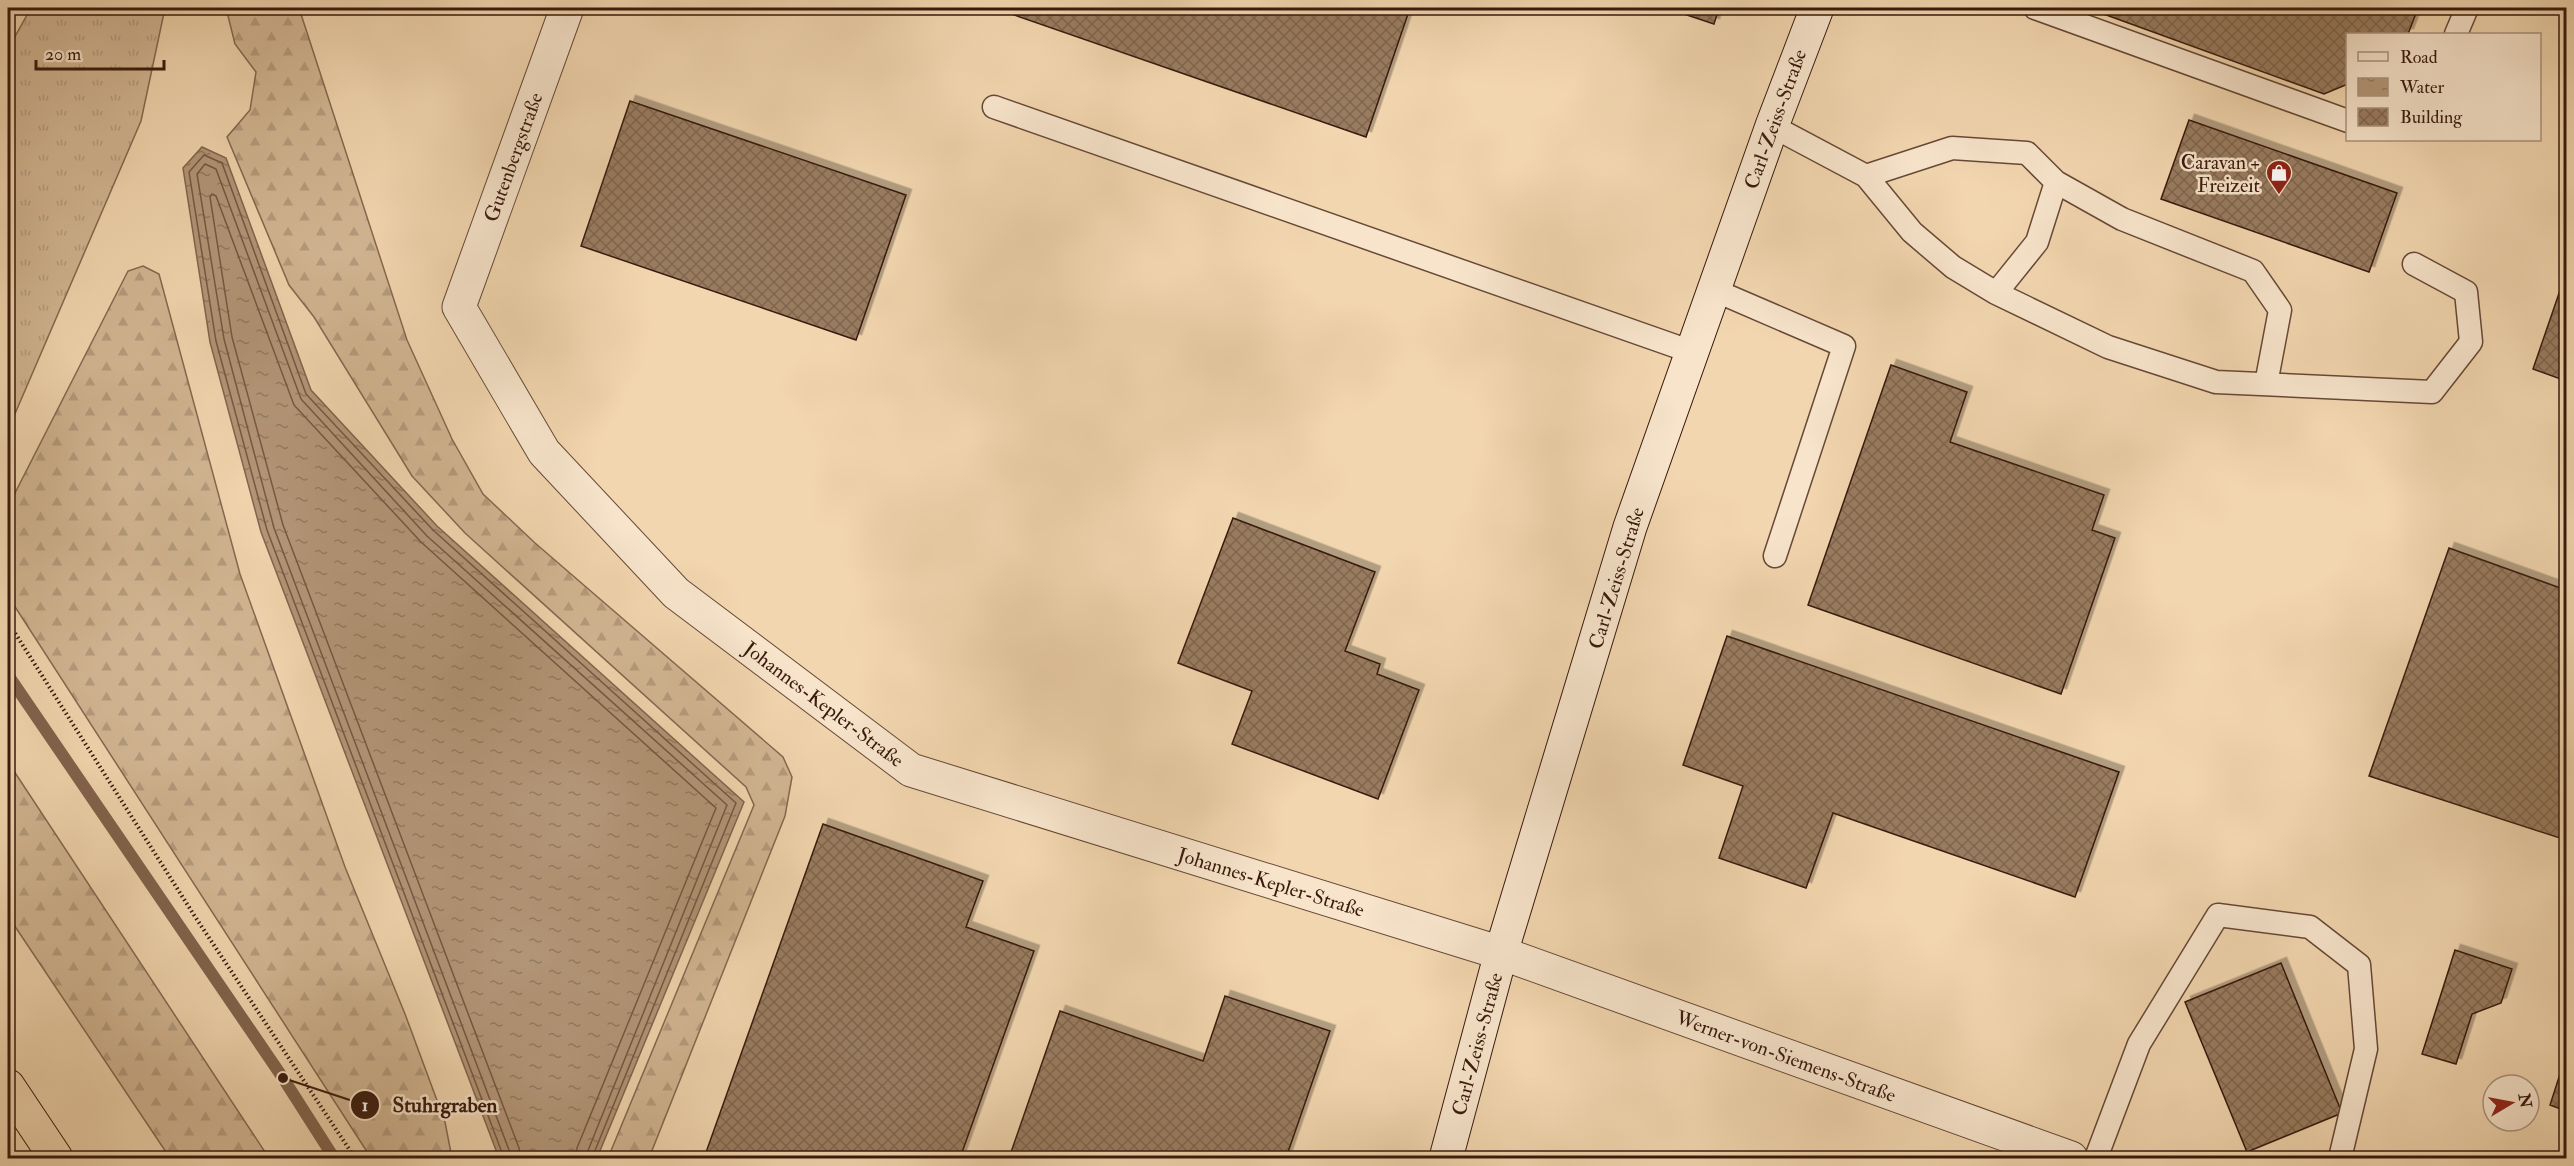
<svg xmlns="http://www.w3.org/2000/svg" width="2574" height="1166" font-family="'IM FELL Double Pica',serif">
	<style>
		.grass { fill: url(#grass-tufts); stroke: #856850; stroke-width: 1.5 }
		.forest { fill: url(#forest-firs); stroke: #856850; stroke-width: 1.5 }
		.water { fill: url(#water-ripples); stroke: #82644d; stroke-width: 1.5 }
		.lines { fill: none; stroke-linecap: round; stroke-linejoin: round }
		.shore { stroke: #765842; stroke-width: 1.5 }
		.stream { stroke: #82644d; stroke-width: 12 }
		.building { fill: url(#building-cross-hatch); stroke: #381a0d; stroke-width: 1.5; filter: url(#shadow) }
		.lane-casing { stroke: #664936; stroke-width: 25 }
		.street-casing { stroke: #664936; stroke-width: 35 }
		.secondary-casing { stroke: #381a0d; stroke-width: 35 }
		.highway-casing { stroke: #381a0d; stroke-width: 35 }
		.path { stroke: #381a0d; stroke-width: 4; stroke-dasharray: 1.5 3; stroke-linecap: butt }
		.lane { stroke: #f7e4cb; stroke-width: 22 }
		.street { stroke: #f7e4cb; stroke-width: 33 }
		.secondary { stroke: #f7e4cb; stroke-width: 33 }
		.highway { stroke: #f2d6af; stroke-width: 33 }
		.labels { text-anchor: middle; stroke-width: 5; stroke-linejoin: round; paint-order: stroke }
		.street-label { font-size: 20px; fill: #381a0d; stroke: #f7e4cb }
		.poi-label { font-size: 20px; fill: #381a0d; stroke: #f7e4cb; text-anchor: end }
		.leader { fill: none; stroke: #381a0d; stroke-width: 2 }
		.callout-dot { fill: #381a0d; stroke: #f7e4cb; stroke-width: 2 }
		.mark-label { font-size: 18px; text-anchor: middle; font-weight: bold; fill: #fff }
		.callout-label { font-size: 21px; text-anchor: middle; font-weight: bold; fill: #381a0d; stroke: #f7e4cb; stroke-width: 5; stroke-linejoin: round; paint-order: stroke }
	</style>
	<defs>
		<pattern id="grass-tufts" width="24" height="20" patternUnits="userSpaceOnUse" patternTransform="scale(1.5)"><rect width="24" height="20" fill="#d2b693"/><path d="M3 7l-1-3M5 7V3M7 7l1-3M15 17l-1-3M17 17v-4M19 17l1-3" fill="none" stroke="#b59c7e"/></pattern>
		<pattern id="forest-firs" width="22" height="20" patternUnits="userSpaceOnUse" patternTransform="scale(1.5)"><rect width="22" height="20" fill="#d2b693"/><path d="M5 1l3.5 6h-7zM16 11l3.5 6h-7z" fill="#b59c7e"/></pattern>
		<pattern id="water-ripples" width="26" height="14" patternUnits="userSpaceOnUse" patternTransform="scale(1.5)"><rect width="26" height="14" fill="#b39678"/><path d="M2 4q2-2 4 0t4 0M15 11q2-2 4 0t4 0" fill="none" stroke="#937a61"/></pattern>
		<pattern id="building-cross-hatch" width="8" height="8" patternUnits="userSpaceOnUse" patternTransform="scale(1.5)"><rect width="8" height="8" fill="#997c61"/><path d="M0 0l8 8M0 8l8-8" fill="none" stroke="#7e654e"/></pattern>
		<filter id="shadow"><feDropShadow dx="5.5" dy="-5.5" stdDeviation="0" flood-color="#0004"/></filter>
	</defs>
	<rect width="100%" height="100%" fill="#f2d6af"/>
	<filter id="stains"><feTurbulence type="fractalNoise" baseFrequency=".00333" numOctaves="4"/><feColorMatrix values="0 0 0 0 .2 0 0 0 0 .09 0 0 0 0 .02 0 0 0 .5 -.17"/></filter>
	<radialGradient id="worn" r=".72"><stop offset=".6" stop-color="#630" stop-opacity="0"/><stop offset="1" stop-color="#630" stop-opacity=".3"/></radialGradient>
	<path class="grass" d="M31,8H165L141,121L8,430V49Z"/>
	<path class="forest" d="M226,8H299L407,340L452,439L483,494L535,543L783,757L792,777L785,816L649,1158H608L754,805L746,787L465,533L412,476L314,317L289,285L227,137L250,110L256,72L235,44Z
		M143,266L159,274L240,574L345,867L405,1014L445,1122L452,1158H371L10,599L8,521L13,497L128,271Z
		M8,762L269,1158H170L8,916Z"/>
	<path class="water" d="M202,147L226,158L311,390L437,526L744,802L597,1158H499L261,532L210,342L183,168Z"/>
	<g class="lines">
		<path class="shore" d="M504,1158L267,530L216,341L189,172L204,155L222,163L306,394L433,530L736,803L592,1158
			M512,1158L274,528L224,339L197,174L205,164L216,169L301,399L427,536L727,805L585,1158
			M521,1158L519,1148L283,525L232,337L210,197L212,194L216,196L294,405L421,542L716,808L577,1148L576,1158"/>
		<path class="stream" d="M8,675L283,1078L334,1158"/>
	</g>
	<path class="building" d="M994,8H1410L1366,137Z
		M1666,8H1719L1714,24Z
		M2087,8H2418L2408,34H2348V84L2324,94Z
		M630,101L906,195L856,340L581,246Z
		M2189,120L2397,193L2369,272L2161,199Z
		M2566,273V381L2533,369Z
		M1891,365L1967,392L1950,442L2104,495L2092,530L2115,538L2061,694L1808,605Z
		M1233,518L1375,572L1345,651L1380,664L1377,674L1419,690L1378,799L1232,744L1252,691L1178,663Z
		M2449,548L2566,590V840L2369,776Z
		M1727,636L2119,772L2075,897L1833,813L1806,888L1719,858L1743,786L1683,765Z
		M823,824L983,881L966,927L1034,951L960,1158H704Z
		M2455,950L2512,969L2501,1003L2472,1014L2456,1064L2422,1054Z
		M2281,963L2342,1113L2247,1152L2185,1002Z
		M1225,996L1330,1031L1286,1158H1009L1060,1011L1203,1061Z
		M2562,1068L2566,1069V1111L2550,1105Z"/>
	<g class="lines">
		<defs>
			<path id="lane" d="M2035,8L2348,121
				M2456,34L2467,8
				M994,107L1692,352
				M1772,126L1866,176L1912,232L1953,267L1996,293L2108,347L2216,382L2432,392L2471,342L2466,292L2414,264
				M1866,176L1952,148L2027,153L2056,182L2122,219L2253,271L2280,310L2266,384
				M1714,290L1844,346L1775,556
				M1996,293L2037,242L2056,182
				M2096,1158L2139,1044L2218,915L2310,927L2359,965L2366,1049L2340,1158"/>
			<path id="street" d="M567,8L459,307L544,452L676,593L911,770L1501,953L2071,1158"/>
			<path id="secondary" d="M1446,1158L1501,953L1630,527L1772,126L1817,8"/>
			<path id="highway" d="M8,1086L56,1158"/>
		</defs>
		<use href="#lane" class="lane-casing"/>
		<use href="#street" class="street-casing"/>
		<use href="#secondary" class="secondary-casing"/>
		<use href="#highway" class="highway-casing"/>
		<path class="path" d="M8,622L194,915L355,1158"/>
		<use href="#lane" class="lane"/>
		<use href="#street" class="street"/>
		<use href="#secondary" class="secondary"/>
		<use href="#highway" class="highway"/>
	</g>
	<defs>
		<symbol id="shop-pin" viewBox="-11 -11 22 30"><path d="M0 17L-7.5 6A9.5 9.5 0 1 1 7.5 6Z" fill="#8f2418" stroke="#f7e4cb"/><path d="M-5-2.5h2.3a2.7 3.5 0 0 1 5.4 0H5L5.5 6h-11ZM-1.5-2.5h3a1.5 2.3 0 0 0-3 0Z" fill="#fff"/></symbol>
	</defs>
	<g fill-rule="evenodd">
		<use href="#shop-pin" x="2264" y="158" width="30" height="40"/>
	</g>
	<g class="labels">
		<g class="street-label">
			<text transform="translate(1775 119) rotate(-70)" y="7">Carl-Zeiss-Straße</text>
			<text transform="translate(513 157) rotate(-70)" y="7">Gutenbergstraße</text>
			<text transform="translate(1616 578) rotate(-73)" y="7">Carl-Zeiss-Straße</text>
			<text transform="translate(824 704) rotate(37)" y="7">Johannes-Kepler-Straße</text>
			<text transform="translate(1271 882) rotate(17)" y="7">Johannes-Kepler-Straße</text>
			<text transform="translate(1477 1044) rotate(-75)" y="7">Carl-Zeiss-Straße</text>
			<text transform="translate(1786 1056) rotate(20)" y="7">Werner-von-Siemens-Straße</text>
		</g>
		<g class="poi-label">
			<text x="2260" y="169">Caravan +<tspan x="2260" dy="23">Freizeit</tspan></text>
		</g>
	</g>
	<path class="leader" d="M283 1078L365 1105"/>
	<g class="callout-dot">
		<circle cx="283" cy="1078" r="6"/>
		<circle cx="365" cy="1105" r="15"/>
	</g>
	<g class="mark-label">
		<text x="365" y="1111">1</text>
	</g>
	<g class="callout-label">
		<text x="445" y="1112">Stuhrgraben</text>
	</g>
	<rect width="2574" height="1166" fill="none" stroke="#f2d6af" stroke-width="30"/>
	<rect x="9" y="9" width="2556" height="1148" fill="none" stroke="#381a0d" stroke-width="3"/>
	<rect x="15" y="15" width="2544" height="1136" fill="none" stroke="#381a0d" stroke-width="1.5"/>
	<rect x="2346" y="33" width="195" height="108" fill="#f7e4cb" stroke="#ab937f" stroke-width="1.5"/>
	<rect x="2358" y="52" width="30" height="9" fill="#f7e4cb" stroke="#ab937f" stroke-width="1.5"/>
	<text x="2400" y="63" font-size="18" fill="#381a0d">Road</text>
	<rect x="2358" y="78" width="30" height="18" fill="url(#water-ripples)" stroke="#ab937f" stroke-width="1.5"/>
	<text x="2400" y="93" font-size="18" fill="#381a0d">Water</text>
	<rect x="2358" y="108" width="30" height="18" fill="url(#building-cross-hatch)" stroke="#ab937f" stroke-width="1.5"/>
	<text x="2400" y="123" font-size="18" fill="#381a0d">Building</text>
	<g transform="translate(2511 1103) rotate(80)"><circle r="28" fill="#f7e4cb" stroke="#ab937f" stroke-width="1.5"/>
	<path d="M0-4.5L10 22L0 15L-10 22Z" fill="#8f2418"/>
	<text y="-9" font-size="16" font-weight="bold" text-anchor="middle" fill="#381a0d">N</text>
	</g>
	<path d="M36 60v9h128v-9" fill="none" stroke="#381a0d" stroke-width="3"/>
	<text x="45" y="60" font-size="18" fill="#381a0d" stroke="#f7e4cb" stroke-width="4.5" paint-order="stroke">20 m</text>
	<rect width="100%" height="100%" filter="url(#stains)"/>
	<rect width="100%" height="100%" fill="url(#worn)"/>
</svg>
